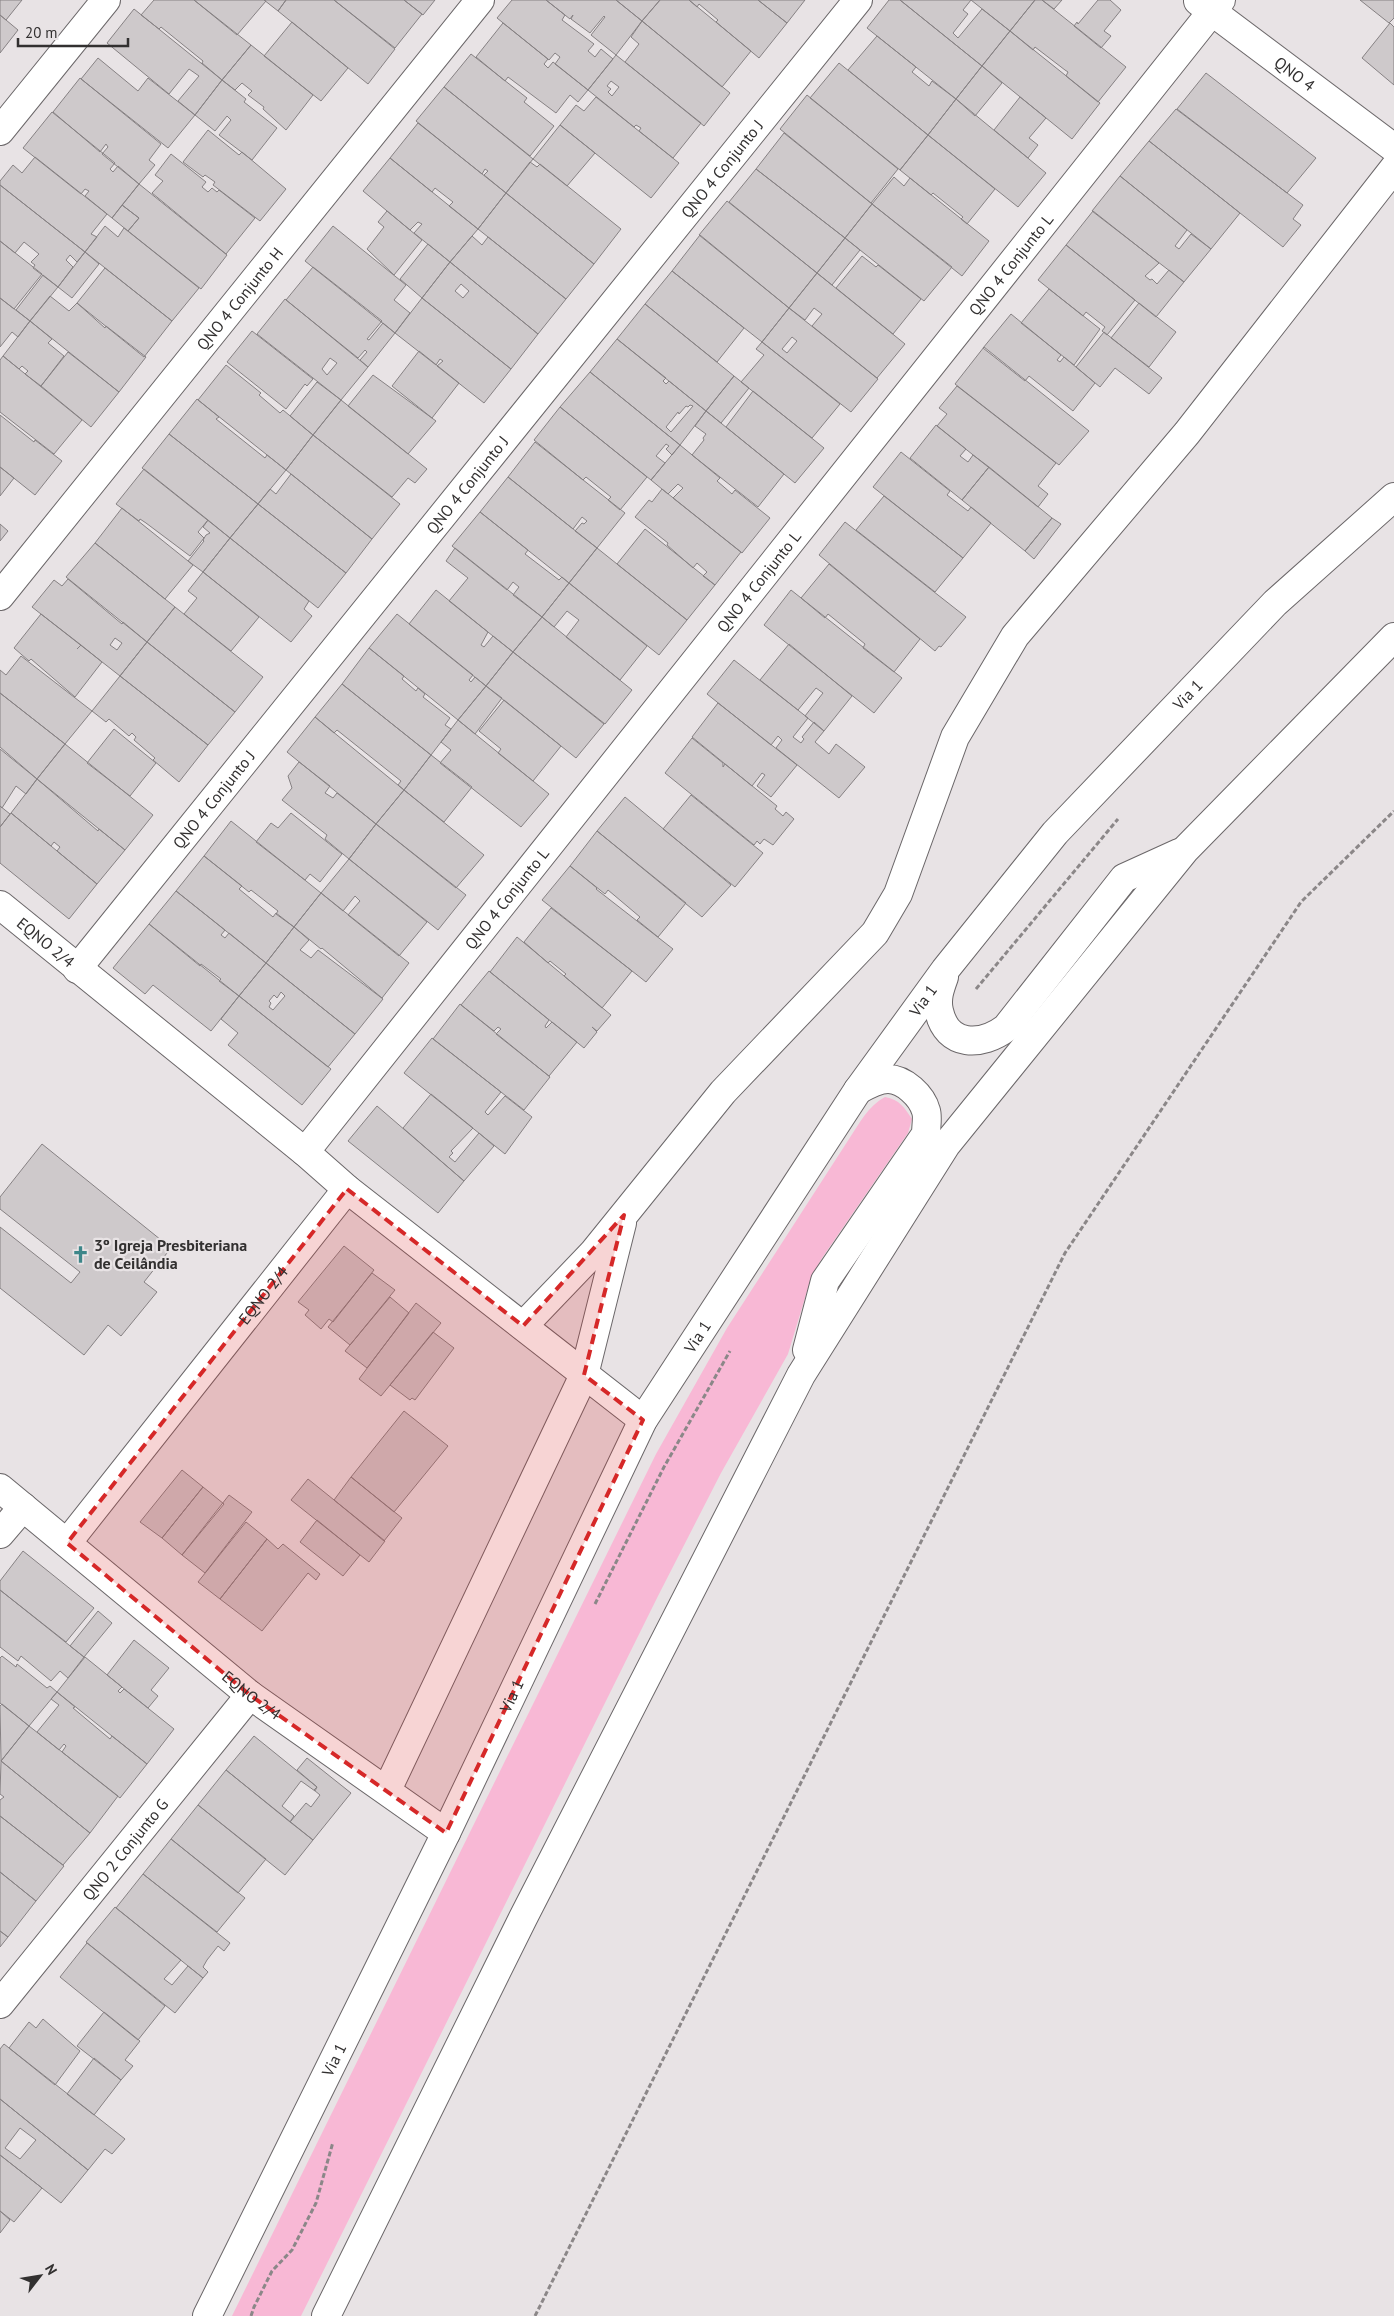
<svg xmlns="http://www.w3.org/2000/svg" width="1394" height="2316" font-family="'PT Sans',sans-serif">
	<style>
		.green { fill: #f8b8d5 }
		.building { fill: #cec9cb; stroke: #868183; fill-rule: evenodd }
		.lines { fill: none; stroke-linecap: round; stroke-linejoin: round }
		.minor-casing { stroke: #6b6769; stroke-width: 30 }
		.major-casing { stroke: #6b6769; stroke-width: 30 }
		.path { stroke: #8b8788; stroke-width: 3; stroke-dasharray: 5 2.5; stroke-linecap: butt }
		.minor { stroke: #fff; stroke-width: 28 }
		.major { stroke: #fff; stroke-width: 28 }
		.marked { fill: #d62828; fill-opacity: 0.2; stroke: #d62828; stroke-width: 4; stroke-dasharray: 10 6; stroke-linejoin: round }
		.labels { text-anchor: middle; stroke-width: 4.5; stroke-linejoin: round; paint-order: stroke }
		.street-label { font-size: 16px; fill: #323030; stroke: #e8e3e5 }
		.poi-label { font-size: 16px; font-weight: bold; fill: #323030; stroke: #e8e3e5; text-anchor: start }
	</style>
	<rect width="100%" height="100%" fill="#e8e3e5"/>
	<path class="green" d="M885,1097C900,1100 904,1107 912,1119L908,1133L822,1258L811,1278L788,1354L721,1473L658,1596L301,2316H232L656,1454L727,1328L849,1139C859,1124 868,1106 885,1097Z"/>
	<path class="building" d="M0,0H22L6,20L0,15Z
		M154,0H194L251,45L222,80L202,63L203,61L161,27L159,29L141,15Z
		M194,0H264L266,1L237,35Z
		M264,0H286L278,11Z
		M286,0H334L395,49L368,84L278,11Z
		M334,0H404L422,14L395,48Z
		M404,0H435L423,15Z
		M512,0H546L565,15L562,20L594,44L588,51L595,57L601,49L613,59L588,90L555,64L560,57L555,53L549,60L497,18Z
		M546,0H616L642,21L616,55L591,35L605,17L604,16L590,33L571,19L573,15L570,19Z
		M616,0H660L642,21Z
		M660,0H689L751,51L722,87L642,21Z
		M689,0H758L787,23L759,58L716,22L718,20L699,4L697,7Z
		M758,0H805L787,23Z
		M889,0H900L982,66L956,99L867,28Z
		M900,0H971L963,10L968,14L953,33L958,38L982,9L1010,31L982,66Z
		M971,0H1035L1010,31Z
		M1035,0H1042L1126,67L1098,102L1066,76L1068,72L1065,70L1035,47L1033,50L1010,31Z
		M1042,0H1062L1054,9Z
		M1098,0H1110L1121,10L1104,31L1111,36L1101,48L1074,26L1077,22L1078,24Z
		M1360,0H1394V18L1389,23Z
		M134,9L222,80L195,115L178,101L199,76L189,69L169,94L107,43Z
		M0,15L18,30L0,53Z
		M642,21L730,93L704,126L625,62L639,44L631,37Z
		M292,22L348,68L321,101L264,56Z
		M503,23L548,59L544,64L548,68L553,62L588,90L578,102L570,95L556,113L508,77L505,81L476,57Z
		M1390,23L1394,27V85L1362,58Z
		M1010,31L1100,103L1072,139L982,66Z
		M877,36L916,67L912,72L929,86L932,81L956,99L928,135L848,70Z
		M251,45L313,95L286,130L263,109L264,107L248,95L252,91L242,83L235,90L222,80Z
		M471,54L527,98L524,102L554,126L530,156L444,87Z
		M616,55L701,123L673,158L639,131L641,128L636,125L634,127L588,90ZM611,81L619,87L612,96L608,92L611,89L607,86Z
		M98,58L138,91L148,78L195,115L168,148L81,79Z
		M839,63L928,135L900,170L810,98Z
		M982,66L1002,83L975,116L956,99Z
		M1206,73L1316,158L1287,193L1177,109Z
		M80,78L161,144L149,160L155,165L139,184L102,154L108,147L106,144L100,152L53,112Z
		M222,80L246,99L244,102L277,128L252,160L219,135L231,120L227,116L215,131L195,115Z
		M444,87L533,159L506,193L484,175L488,171L485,169L482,174L416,121Z
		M807,95L898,169L871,203L780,129Z
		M596,97L679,163L651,198L560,125L576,105L584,111Z
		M1020,97L1046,118L1029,138L1038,145L1028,158L994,130Z
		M956,99L1046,173L1018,207L928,135Z
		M1176,109L1303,205L1293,219L1301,225L1283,247L1149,141Z
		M52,112L115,163L110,169L113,172L118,166L139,184L112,218L85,196L89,191L85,189L81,194L23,148Z
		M418,123L506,193L478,229L449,206L453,202L435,188L432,192L390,158Z
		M560,125L595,153L567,186L533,159Z
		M208,130L239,155L242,152L286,189L260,221L213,185L215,182L205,175L203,177L183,162Z
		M784,133L872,204L845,238L756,169Z
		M928,135L995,189L967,224L961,219L963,217L933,193L931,195L900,170Z
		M1149,141L1240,213L1211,249L1120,176Z
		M171,154L206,182L202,187L208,192L212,188L217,192L219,190L255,218L226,254L152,193L163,181L155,175Z
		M35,157L107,214L91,234L97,237L85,252L0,185V181L13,165L22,173Z
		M390,158L478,229L450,262L414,233L422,224L418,222L410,230L363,191Z
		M530,162L537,167L540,164L621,229L594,264L506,193Z
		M756,169L845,238L817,273L729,202Z
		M1120,176L1187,230L1175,246L1179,249L1191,234L1211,249L1184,282L1092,211Z
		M894,177L904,186L910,178L989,241L962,276L872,204Z
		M139,184L227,255L201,289L128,231L139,218L122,205Z
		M0,185L85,252L77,262L70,255L66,260L73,267L58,287L33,268L35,265L31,262L39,254L24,242L15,253L0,241Z
		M506,193L594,264L566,299L478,229Z
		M727,201L817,273L789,308L699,235Z
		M872,204L952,267L924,301L845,238Z
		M122,205L139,218L128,231L112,218Z
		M387,211L422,240L394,275L367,249L384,227L378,222Z
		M1093,211L1159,263L1145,276L1150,280L1152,279L1157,284L1169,270L1184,282L1156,317L1066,245Z
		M105,226L118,237L124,228L199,288L172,321L85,252Z
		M333,226L406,285L394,300L410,313L395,333L305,261Z
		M700,235L789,308L762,342L672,271Z
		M472,236L482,245L488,237L566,299L538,334L450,262Z
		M845,238L860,250L832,285L817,273Z
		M0,241L42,274L14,309L0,298Z
		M428,244L450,262L422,298L400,279Z
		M1066,245L1135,300L1107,335L1102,331L1105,327L1086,312L1083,316L1038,280Z
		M85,252L99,264L72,298L58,287Z
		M862,256L876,267L878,265L921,299L893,334L836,288Z
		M450,262L538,334L511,369L422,298ZM461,284L469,291L463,298L455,291Z
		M313,267L382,321L367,339L369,340L383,323L395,333L368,367L360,360L367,352L365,350L358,358L286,300Z
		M105,268L172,321L144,357L77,303Z
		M672,271L744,328L717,362L645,304Z
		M817,273L905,344L877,378L812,326L822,314L814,308L805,320L789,308Z
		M43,275L58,287L30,321L16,310Z
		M1049,289L1100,329L1074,365L1021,323Z
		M50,296L69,311L77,303L105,328L106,326L146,357L119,392L30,321Z
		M0,298L30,321L18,337L12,332L0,347Z
		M422,298L511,369L484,403L437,366L443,361L440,359L436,365L395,333Z
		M285,299L368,367L341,400L257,334ZM330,358L337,363L327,375L322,369Z
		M1139,303L1176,332L1149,367L1111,338Z
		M645,304L734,376L706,411L617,339Z
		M789,308L878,379L851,412L762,342ZM792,337L797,341L787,353L782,349Z
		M1011,314L1061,355L1057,360L1060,362L1064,357L1095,383L1073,411L1029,376L1025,381L983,348Z
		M30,321L52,339L48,343L64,356L41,386L25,374L28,371L22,366L19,369L3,356Z
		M252,331L313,379L307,386L305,384L286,409L227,362Z
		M1104,332L1162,378L1149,394L1115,368L1100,387L1076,367Z
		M617,339L666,378L663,381L666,384L669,381L706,411L680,445L590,372ZM690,405L693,406L671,432L666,427L678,412L679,414L686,406L688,407Z
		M762,342L840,404L812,438L741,382L764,355L756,349Z
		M984,347L1089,431L1059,465L955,384Z
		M419,351L459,383L432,418L392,386Z
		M68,352L119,392L91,427L41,386Z
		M3,356L82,420L54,454L0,412V360Z
		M226,365L261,393L259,395L280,413L283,410L313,435L286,470L198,400Z
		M590,372L680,445L672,455L666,449L669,446L666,444L656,456L665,463L651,480L560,407Z
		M373,375L436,421L408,454L348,406Z
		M734,376L749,388L721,423L706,411Z
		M317,382L341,400L313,435L290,416Z
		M957,386L1056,463L1038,486L1048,494L1038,507L937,426L947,414L939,408Z
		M753,391L824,448L795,483L726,427Z
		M197,399L219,417L216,419L265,458L267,455L286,470L258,504L169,434Z
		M341,400L427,469L415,483L408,478L392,497L313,435Z
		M560,407L647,477L620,510L608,500L611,497L586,477L583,480L534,440Z
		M706,411L784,474L758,507L692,455L704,440L703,438L706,434L695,426Z
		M0,415L34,442L35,440L62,461L35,495L0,467Z
		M936,425L966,449L960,456L968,462L973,455L989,467L962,500L910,458Z
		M169,434L258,504L230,538L142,468Z
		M313,435L400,504L372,539L286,470Z
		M535,442L625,513L597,548L575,531L582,523L584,524L587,521L582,517L573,529L508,477Z
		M680,445L720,478L717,481L732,494L735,490L770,518L742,553L673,498L683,488L678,484L668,494L651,480Z
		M901,452L950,491L947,495L968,511L971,507L991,523L963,558L873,487Z
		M0,467L14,478L0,496Z
		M989,467L1052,518L1025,551L962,500Z
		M144,469L208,520L198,532L204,538L190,556L146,523L140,519L139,521L116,504Z
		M291,474L372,539L346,573L258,504L270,489L276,494Z
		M508,477L597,548L569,583L480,512Z
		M662,489L741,552L715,585L703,576L707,572L697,563L693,568L667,545L668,543L635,517L649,500L652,502Z
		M884,496L963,558L935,592L856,530Z
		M258,504L346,573L318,608L230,538Z
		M122,508L193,565L165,599L95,543Z
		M480,512L528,550L525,554L559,580L562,577L569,583L542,617L513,595L519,587L513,582L507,590L452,546Z
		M1052,518L1061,524L1034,559L1025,551Z
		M208,520L230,538L203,572L188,561L204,541L203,540L206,535L210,533L203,527Z
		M845,522L966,617L941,647L939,646L935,651L819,555Z
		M0,524L8,531L0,541Z
		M645,529L715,585L687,620L617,564Z
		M230,538L309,601L304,609L312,616L291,642L203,572Z
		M95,543L175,607L147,642L66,577Z
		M455,548L542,617L513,652L449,601L468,578L446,561Z
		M597,548L687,620L659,655L569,583Z
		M829,564L920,639L894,672L863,648L865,644L828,614L825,618L801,598Z
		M203,572L259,617L231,651L184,614L197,598L188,591Z
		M68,579L122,624L123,622L147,642L120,676L32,607L54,580L62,586ZM115,638L122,643L117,650L110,645Z
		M569,583L647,646L620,680L566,637L579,620L567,611L554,627L542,617Z
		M436,590L488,632L481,645L484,647L493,636L513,652L486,686L409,624Z
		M791,590L902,678L874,713L764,625Z
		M175,607L263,677L235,712L147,642Z
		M41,614L81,645L77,649L81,645L102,662L75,697L31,659L29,661L14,648Z
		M397,614L473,675L469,680L471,682L475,677L486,686L458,720L369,648Z
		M542,617L632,690L605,724L513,652Z
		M147,642L235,712L208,745L120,676Z
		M789,644L852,696L824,731L805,716L823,693L816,688L798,710L760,680Z
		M369,648L404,676L402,679L416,691L418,688L425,694L423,697L450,718L445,725L451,729L431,755L342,684Z
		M513,652L604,724L576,758L486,686Z
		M21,656L92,711L65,744L0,693V670L6,675Z
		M734,660L808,718L793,737L801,743L804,739L802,737L814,722L824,731L815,742L829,754L836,744L865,767L839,798L776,748L782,740L778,736L771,745L707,694Z
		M120,676L208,745L179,782L153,760L155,758L134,740L136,737L132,733L129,736L109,719L106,722L92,711Z
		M342,684L431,755L404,790L398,785L401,781L337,730L334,733L315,717Z
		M486,686L502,698L475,734L458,720Z
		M0,693L65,744L37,779L0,747Z
		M504,700L561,746L533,781L498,753L501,749L479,731Z
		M718,703L797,765L771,797L757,786L765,775L762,773L752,786L692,737Z
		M315,717L404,790L376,824L287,752Z
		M458,720L549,794L521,827L440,763L451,750L441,742Z
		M114,729L156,763L130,796L87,763Z
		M692,738L723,763V767L725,764L777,806L775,809L783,816L786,812L794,819L773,845L764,839L760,844L757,841L754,845L665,773Z
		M65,744L153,815L125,850L37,779Z
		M0,749L37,779L26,794L16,786L2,808L0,806Z
		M431,755L472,787L444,822L404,790Z
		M299,762L330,786L325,793L333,798L337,793L376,824L349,859L325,839L327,835L282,800L292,788L288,776Z
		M37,779L98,831L99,829L125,850L97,884L57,851L60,847L54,842L51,846L11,813Z
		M404,790L484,855L456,888L376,824Z
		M691,795L763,853L735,887L663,829Z
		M625,797L731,885L702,917L597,831Z
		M0,806L10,814L0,827Z
		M11,813L97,884L69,919L0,863V827Z
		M291,813L342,854L320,882L310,874L305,880L256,842L271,823L278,828Z
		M231,821L321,893L294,927L276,914L278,911L251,890L249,892L204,856Z
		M376,824L466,895L438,930L349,859Z
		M597,831L686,903L658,937L637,920L640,917L608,890L605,894L570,866Z
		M204,856L242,886L239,889L273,917L276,913L294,927L266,963L176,891Z
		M349,859L427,922L399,956L348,915L360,901L355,896L343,911L321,893Z
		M570,866L597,888L596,889L673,949L646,982L542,900Z
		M176,891L225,930L221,935L225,938L229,933L266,963L239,996L219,981L221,979L201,964L200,966L149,924Z
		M321,893L409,963L382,998L322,948L321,949L294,927Z
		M551,908L632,971L602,1008L564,976L566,974L550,961L548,963L524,942Z
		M149,924L239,996L211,1031L153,985L145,994L113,968Z
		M294,927L309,940L300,950L311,958L318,950L383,999L355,1034L266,963Z
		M517,937L611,1015L597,1031L592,1027L597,1032L584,1048L490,972Z
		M266,963L355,1034L328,1067L239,996ZM281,992L285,996L273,1010L269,1007L271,1003L269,1001L274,995L277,998Z
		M489,971L549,1020L545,1026L546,1028L552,1022L577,1042L549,1076L496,1034L501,1029L498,1027L494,1031L461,1005Z
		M239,996L331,1069L302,1105L228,1045L238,1033L221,1019Z
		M460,1004L550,1077L524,1110L433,1039Z
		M432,1038L501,1092L485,1112L488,1115L505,1096L532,1117L505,1154L404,1073Z
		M431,1094L473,1128L451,1151L453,1153L449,1157L455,1162L479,1133L494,1146L464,1181L403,1128Z
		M377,1106L464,1181L438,1213L348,1141Z
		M42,1144L171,1248L144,1282L157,1292L121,1336L108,1325L84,1355L0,1288V1227L71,1283L80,1272L0,1209V1197Z
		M344,1246L374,1270L333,1322L329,1319L321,1329L305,1315L309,1310L298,1302Z
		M372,1273L395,1290L350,1345L328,1327Z
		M390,1297L409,1313L367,1368L345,1351Z
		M416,1303L441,1323L381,1396L359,1379Z
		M433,1332L454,1348L415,1400L412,1398L410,1400L390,1385Z
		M404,1411L448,1446L394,1512L351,1477Z
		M182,1470L203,1487L162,1538L140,1522Z
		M351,1477L402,1518L384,1541L334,1500Z
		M308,1479L385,1541L369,1562L291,1500Z
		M203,1487L224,1504L182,1555L162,1538Z
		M229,1495L252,1512L205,1573L182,1555Z
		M317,1520L360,1555L343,1576L300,1542Z
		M246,1522L267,1539L220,1599L198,1582Z
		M267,1539L278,1549L283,1544L320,1574L316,1580L308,1573L262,1631L220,1599Z
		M23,1551L94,1608L66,1642L0,1590V1581Z
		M0,1590L84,1657L68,1678L60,1671L51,1681L21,1656L18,1661L0,1647Z
		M98,1611L112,1623L84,1657L70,1646Z
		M134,1640L169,1668L151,1690L158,1696L148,1708L107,1675Z
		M2,1656L16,1667L17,1664L47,1688L50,1686L57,1692L29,1726L0,1703V1658Z
		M85,1657L122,1687L118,1691L120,1693L124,1689L174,1729L147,1764L57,1692Z
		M57,1692L75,1707L73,1708L110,1739L112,1736L147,1764L120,1798L62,1752L66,1746L64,1744L59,1750L37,1732L59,1705L51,1699Z
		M2,1704L29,1726L1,1761L0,1706Z
		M29,1726L118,1796L90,1833L1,1761Z
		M254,1736L317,1787L315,1791L301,1781L282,1806L294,1816L290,1822L226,1770Z
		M307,1758L351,1793L313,1840L290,1822L306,1803L311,1807L320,1795L314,1790L317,1787L297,1770Z
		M1,1761L90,1833L63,1865L0,1816V1800L4,1797L0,1794Z
		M226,1770L313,1840L285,1875L198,1805Z
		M198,1805L266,1859L238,1893L171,1839Z
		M0,1816L64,1866L36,1901L0,1872Z
		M171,1839L245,1898L217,1932L143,1874Z
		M0,1872L36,1901L8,1937L0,1931Z
		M143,1874L230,1943L224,1951L218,1946L207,1960L203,1967L208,1972L203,1978L116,1908Z
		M115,1907L181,1960L164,1979L172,1985L188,1966L203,1978L175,2013L86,1942Z
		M0,1931L8,1937L0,1947Z
		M87,1943L165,2006L138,2040L60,1977Z
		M104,2012L140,2041L125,2060L133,2066L121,2080L77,2046Z
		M43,2019L80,2051L55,2085L9,2048L29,2022L36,2028Z
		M4,2044L125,2139L112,2154L105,2149L88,2170L0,2099V2049Z
		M94,2058L121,2080L94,2115L67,2094Z
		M0,2099L88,2170L61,2203L0,2155ZM20,2128L36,2140L20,2159L5,2148Z
		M0,2155L42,2188L14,2222L0,2211Z
		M0,2211L10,2220L0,2233Z"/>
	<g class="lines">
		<defs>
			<g id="minor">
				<path id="s1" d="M1198,1L1394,148"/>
				<path d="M0,131L106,0"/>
				<path id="s2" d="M0,596L480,0"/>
				<path id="s3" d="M0,905L305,1152L347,1189L643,1420"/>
				<path id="s4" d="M77,969L858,0"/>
				<path id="s5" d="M305,1152L1221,0"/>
				<path d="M523,1326L593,1253L723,1092L875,933L898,894L955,737L1015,636L1187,433L1394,168"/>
				<path id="s6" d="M0,1488L250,1695L446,1833"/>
				<path d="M0,1534L23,1507"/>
				<path id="s7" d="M67,1543L347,1189"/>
				<path d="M387,1790L584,1375L622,1223"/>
				<path id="s8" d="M0,2004L250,1695"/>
			</g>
			<g id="major">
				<path d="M944,977C940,988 936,999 939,1011C947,1048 982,1046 1006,1028L1124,878L1179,853"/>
				<path d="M807,1350L825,1281L926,1134C926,1127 928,1117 926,1111C922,1096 904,1079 888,1079C878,1079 867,1085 858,1090"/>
				<path id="s9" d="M207,2316L446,1833L643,1420L858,1090L945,970L1055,833L1275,603L1394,497"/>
				<path d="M326,2316L523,1918L801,1375L946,1145L1185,850L1394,637"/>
			</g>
		</defs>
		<use href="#minor" class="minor-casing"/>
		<use href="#major" class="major-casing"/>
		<path class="path" d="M976,989L1118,819
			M595,1604L664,1467L730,1351
			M251,2316L254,2307L272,2271L292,2250L316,2203L333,2142
			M535,2316L1065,1253L1301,902L1394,811"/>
		<use href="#minor" class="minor"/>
		<use href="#major" class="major"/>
	</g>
	<path class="marked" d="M347,1189L523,1326L624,1215L584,1375L643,1420L446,1833L250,1695L67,1543Z"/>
	<defs>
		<symbol id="church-bare" viewBox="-9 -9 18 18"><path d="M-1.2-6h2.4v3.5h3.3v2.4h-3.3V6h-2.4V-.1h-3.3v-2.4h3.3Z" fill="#3d8689" stroke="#e8e3e5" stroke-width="2.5" paint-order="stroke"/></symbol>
	</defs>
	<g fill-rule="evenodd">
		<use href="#church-bare" x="68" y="1242" width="25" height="25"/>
	</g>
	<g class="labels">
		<g class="street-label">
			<text dy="6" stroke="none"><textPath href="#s1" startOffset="121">QNO 4</textPath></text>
			<text dy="6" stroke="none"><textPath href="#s4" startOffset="1028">QNO 4 Conjunto J</textPath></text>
			<text dy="6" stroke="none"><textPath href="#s5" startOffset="1134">QNO 4 Conjunto L</textPath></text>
			<text dy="6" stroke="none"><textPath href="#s2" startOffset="382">QNO 4 Conjunto H</textPath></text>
			<text dy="6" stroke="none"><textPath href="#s4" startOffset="622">QNO 4 Conjunto J</textPath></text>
			<text dy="6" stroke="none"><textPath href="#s5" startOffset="729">QNO 4 Conjunto L</textPath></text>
			<text dy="6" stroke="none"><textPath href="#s9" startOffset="1906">Via 1</textPath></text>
			<text dy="6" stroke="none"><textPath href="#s4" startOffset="218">QNO 4 Conjunto J</textPath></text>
			<text dy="6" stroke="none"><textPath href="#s5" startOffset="324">QNO 4 Conjunto L</textPath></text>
			<text dy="6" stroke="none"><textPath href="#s3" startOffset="59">EQNO 2/4</textPath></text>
			<text dy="6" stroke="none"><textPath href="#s9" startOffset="1501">Via 1</textPath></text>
			<text dy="6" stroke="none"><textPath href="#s7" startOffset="316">EQNO 2/4</textPath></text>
			<text dy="6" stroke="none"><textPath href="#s9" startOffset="1096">Via 1</textPath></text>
			<text dy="6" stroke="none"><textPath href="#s6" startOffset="326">EQNO 2/4</textPath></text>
			<text dy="6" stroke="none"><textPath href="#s9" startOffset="691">Via 1</textPath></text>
			<text dy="6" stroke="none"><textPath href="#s8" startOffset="199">QNO 2 Conjunto G</textPath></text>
			<text dy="6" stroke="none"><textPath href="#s9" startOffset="286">Via 1</textPath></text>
		</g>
		<g class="poi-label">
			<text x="94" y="1251">3º Igreja Presbiteriana<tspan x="94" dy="18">de Ceilândia</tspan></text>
		</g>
	</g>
	<g transform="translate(40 2276) rotate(59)" stroke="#e8e3e5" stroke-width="4" paint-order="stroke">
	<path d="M0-4L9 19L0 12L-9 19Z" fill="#323030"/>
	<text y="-8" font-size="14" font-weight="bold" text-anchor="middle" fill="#323030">N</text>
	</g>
	<path d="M18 38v8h110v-8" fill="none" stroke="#323030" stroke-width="2.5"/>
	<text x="25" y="38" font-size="15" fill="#323030" stroke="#e8e3e5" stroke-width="4" paint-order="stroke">20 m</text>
</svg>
